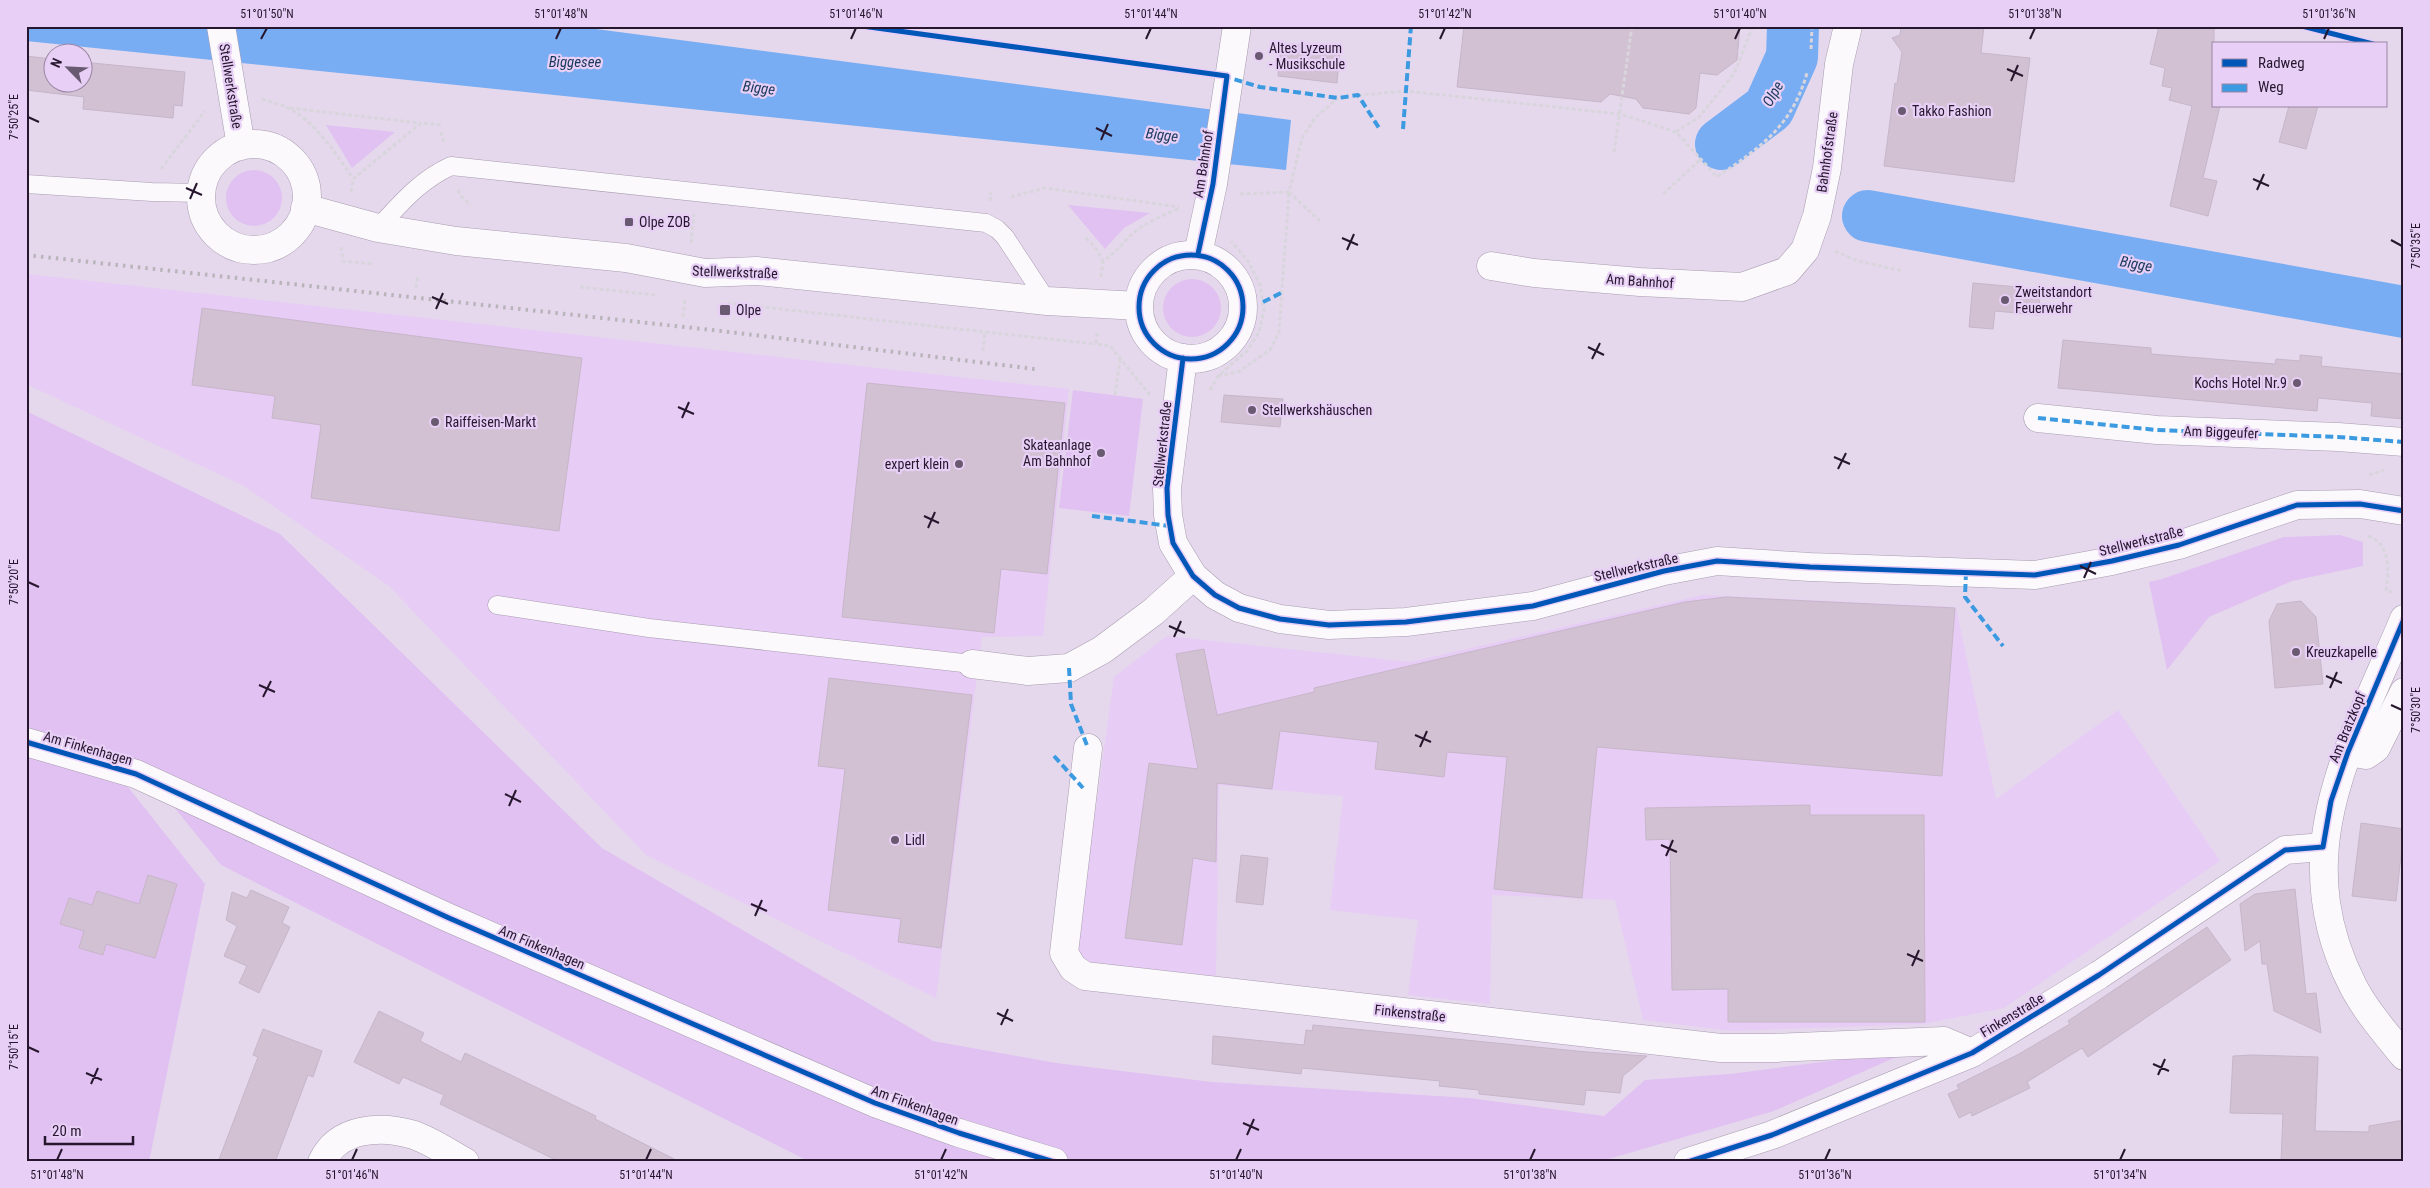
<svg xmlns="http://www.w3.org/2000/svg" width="2430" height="1188" font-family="'Roboto Condensed',sans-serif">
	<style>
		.built { fill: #e7ccf5 }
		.green { fill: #e0c1f1 }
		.water { fill: #78adf3 }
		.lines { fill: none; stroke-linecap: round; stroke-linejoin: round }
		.river { stroke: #78adf3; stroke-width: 52 }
		.building { fill: #d2c0d3; stroke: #c7b6c9 }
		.lane-casing { stroke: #a89cb0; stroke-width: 19 }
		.street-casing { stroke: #a89cb0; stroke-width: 29 }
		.secondary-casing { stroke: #a89cb0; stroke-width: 29 }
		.path { stroke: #d9d5dc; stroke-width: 3; stroke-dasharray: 4 2.5; stroke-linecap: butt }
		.lane { stroke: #fbf9fc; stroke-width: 18 }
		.street { stroke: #fbf9fc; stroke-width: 28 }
		.secondary { stroke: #fbf9fc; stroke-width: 28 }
		.rail { stroke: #b8b4ba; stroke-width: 4; stroke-dasharray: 2.5 5; stroke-linecap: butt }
		.quiet { stroke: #3c9ae1; stroke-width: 4; stroke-dasharray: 8 4; stroke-linecap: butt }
		.cycleway-casing { stroke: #e8cff6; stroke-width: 8 }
		.cycleway { stroke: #0057b8; stroke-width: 5 }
		.ticks { fill: none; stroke: #26162e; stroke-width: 2 }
		.poi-dot { fill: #695a71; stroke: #e8cff6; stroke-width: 2 }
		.labels { text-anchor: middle; stroke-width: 4.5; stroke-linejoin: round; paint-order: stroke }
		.poi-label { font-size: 14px; fill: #26162e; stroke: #e8cff6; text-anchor: start }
		.street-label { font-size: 14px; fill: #26162e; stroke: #e8cff6 }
		.water-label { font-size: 15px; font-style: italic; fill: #18385c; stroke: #e8cff6 }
		.neatline { fill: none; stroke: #26162e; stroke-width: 2 }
		.ticks-label { font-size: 12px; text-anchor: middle; fill: #26162e }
	</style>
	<rect width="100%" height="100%" fill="#e5d8ed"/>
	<path class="built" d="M26,274L1069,389L1043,636L982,637L936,998L646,855L389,586L244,486L26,384Z
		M1703,595L1956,607L1996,799L2118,710L2220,861L2004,1008L1923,1024L1732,1031L1643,1020L1615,900L1492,895L1490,1004L1408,995L1418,920L1330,910L1343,796L1219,785L1216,976L1075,961L1114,677L1167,636L1410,662Z"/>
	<path class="green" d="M326,125L395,132L352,168Z
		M226 198a28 28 0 1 1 56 0a28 28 0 1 1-56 0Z
		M1068,205L1150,213L1124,228L1105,249Z
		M1163 308a29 29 0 1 1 58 0a29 29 0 1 1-58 0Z
		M1073,390L1143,399L1129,516L1059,508Z
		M26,411L280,534L602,848L933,1041L1056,1063L1212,1082L1469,1098L1604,1116L1645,1080L1730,1074L1912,1050L1774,1111L1598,1162H810L221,865L139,764L26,728Z
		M2340,535L2363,542V566L2292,581L2209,617L2167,670L2149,582L2162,579L2284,537Z
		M26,755L128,787L205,884L149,1162H26Z"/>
	<path class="water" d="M26,26H573L1291,120L1286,170L26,41Z"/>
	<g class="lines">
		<path class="river" d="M1721,144L1769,108L1792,57L1793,26
			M1868,216L2404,312"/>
	</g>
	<path class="building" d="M1464,26H1740L1737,60L1717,75L1700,73L1696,108L1689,114L1643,108L1636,99L1610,94L1601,102L1457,87Z
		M1901,26H1984L1981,53L2030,58L2014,182L1884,166L1895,83L1897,84L1902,52L1892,38L1900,35Z
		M2159,26H2214V106H2220L2203,178L2217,181L2208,216L2170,206L2192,106L2169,100L2172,88L2162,86L2165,68L2150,64Z
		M1281,43L1340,50L1337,83L1278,76Z
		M26,56L52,59V82H82V62L185,72L182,106L174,105L173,118L83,109L84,97L26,90Z
		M2289,106H2318L2306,149L2279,142Z
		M1973,283L2041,289L2038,315L1995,311L1993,329L1969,327Z
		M202,308L582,358L559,531L311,498L321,425L272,418L275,396L192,385Z
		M2063,340L2151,348V354L2275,364L2276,359L2300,361V355L2322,357L2321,366L2404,374V419L2371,416L2372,403L2318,398L2317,411L2058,388Z
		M867,383L1065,403L1047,574L1001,569L994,633L842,617Z
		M1224,395L1283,399L1280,427L1221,422Z
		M1726,597L1955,608L1942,776L1597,747L1582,898L1494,889L1507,757L1447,752L1444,777L1375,769L1378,742L1280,731L1272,789L1217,783L1216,862L1193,858L1182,945L1125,938L1149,763L1198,769L1176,654L1204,649L1217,715L1314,692V688L1685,602Z
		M2301,601L2316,617L2323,684L2275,688L2269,621L2277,604Z
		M829,678L972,695L941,948L898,942L901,919L828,910L845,769L818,766Z
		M1810,805V815H1924L1925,1022H1728V989L1672,990L1670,839L1646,840L1645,808Z
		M2361,823L2404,829L2396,901L2352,896Z
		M1241,855L1268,858L1263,905L1236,902Z
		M148,875L177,884L155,958L106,944L103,955L79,948L84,931L60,924L69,898L92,905L97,891L139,904Z
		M2295,889L2306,994L2316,993L2321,1033L2274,1011L2267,964H2262L2260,941L2245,951L2240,904L2255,894Z
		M251,890L289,907L282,923L290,927L259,993L239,983L247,966L224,956L237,926L226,920L232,892L247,898Z
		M2207,927L2231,960L2088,1057L2082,1048L2027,1082L2030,1088L1972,1116L1971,1112L1959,1118L1948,1094L1959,1089L1957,1085L2019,1054L2070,1024L2068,1021Z
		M379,1011L424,1033L420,1041L461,1062L465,1053L596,1116L595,1119L680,1162H560L440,1104L444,1095L403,1077L399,1084L354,1062Z
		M1313,1025L1587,1052L1647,1056L1623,1076L1620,1093L1586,1090L1584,1105L1479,1094V1090L1439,1086L1440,1081L1302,1068L1301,1074L1212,1064L1213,1036L1304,1045L1306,1030L1312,1031Z
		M263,1029L322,1051L313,1077L308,1075L275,1162H218L258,1057L253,1055Z
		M2252,1055L2318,1057L2315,1131L2369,1132V1126L2404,1120V1162H2281L2283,1114L2230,1113L2233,1056Z"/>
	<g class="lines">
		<defs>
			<path id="lane" d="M26,184L152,192L201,193
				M378,228C400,204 420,180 451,166L986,223L997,229L1005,237L1047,301
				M497,605L649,628L972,664"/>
			<path id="street" d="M1198,254L1213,184L1237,26
				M1491,266L1534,273L1640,282L1742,287L1787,271L1805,250L1817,216L1827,168L1839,64L1848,26
				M2038,418L2157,430L2338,437L2404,442
				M972,664L1028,671L1069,668L1102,650L1153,612L1193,576
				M26,742L136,774L449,918L875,1103L959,1133L1054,1162
				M1088,748L1064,953L1073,968L1085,976L1721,1048H1771L1944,1041L1972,1053
				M2348,752L2366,755L2376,748L2404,692
				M322,1162C338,1127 381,1125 414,1135C431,1141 449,1153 465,1162
				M1688,1162L1772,1135L1972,1053L2099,975L2285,850L2323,847"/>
			<path id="secondary" d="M221,26L241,146
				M201 197a53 53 0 1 1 106 0a53 53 0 1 1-106 0Z
				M305,208L378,228L456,241L626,258L705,273L757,271L1047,301L1139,306
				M1139 307a52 52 0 1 1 104 0a52 52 0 1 1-104 0Z
				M1183,358L1167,488L1168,515L1173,543L1193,576L1215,595L1239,608L1280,619L1329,625L1406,622L1533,606L1664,571L1717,561L1810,567L2035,575L2112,561L2179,545L2297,505L2360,504L2404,511
				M2404,619C2352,744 2284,851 2353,986C2366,1011 2386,1034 2404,1056"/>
		</defs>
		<use href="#lane" class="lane-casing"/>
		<use href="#street" class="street-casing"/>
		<use href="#secondary" class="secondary-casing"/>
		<path class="path" d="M1811,49L1812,26
			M1358,95L1406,91L1620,114L1676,132L1717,177C1761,147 1792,126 1807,73
			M262,99C271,102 280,104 288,108C315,121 337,155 353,179
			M290,108L420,123
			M441,132L444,143
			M1676,132L1699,117L1734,74L1753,26
			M1614,152L1632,26
			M161,169L205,111
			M458,190L460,195L471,205
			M351,192L353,179L421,123L442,125
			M1289,192L1320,221
			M1240,194L1289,192L1302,138L1315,118L1338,98
			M1663,194L1701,159
			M1011,197L1045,188L1179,207
			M990,201L991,192
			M1086,238L1097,250L1103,261
			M691,243L694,214
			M341,247L343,261L372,264
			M1835,251L1858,261L1903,271
			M1101,277L1103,261C1114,254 1120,246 1129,237C1142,224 1162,216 1178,209
			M580,287L656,295
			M416,288L418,275
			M727,303L985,332
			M683,317L685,298
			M1097,333L1096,344L1110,346L1150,395
			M983,351L985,332L1096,344
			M1218,376L1238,372L1270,350L1279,332L1289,192
			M1210,390L1218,376L1247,351L1259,332L1264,310L1260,285L1248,261L1231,241
			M1115,395L1120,360
			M2369,475L2384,470
			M2368,536C2391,544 2389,571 2386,590L2394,593"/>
		<use href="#lane" class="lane"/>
		<use href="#street" class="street"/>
		<use href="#secondary" class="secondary"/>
		<path class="rail" d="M26,255L721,331L1035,369"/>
		<path class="quiet" d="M1223,76L1260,87L1338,98L1358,95L1379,128
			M1403,129L1411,26
			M1263,302L1281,293
			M2038,418L2157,430L2338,437L2404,442
			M1092,516L1170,526
			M1966,572L1965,597L2003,646
			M1069,668L1071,704L1088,748
			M1054,756L1083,788"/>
		<defs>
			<path id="cycleway" d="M862,26L1227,76L1213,184L1198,254
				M2302,26L2373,44
				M1139 307a52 52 0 1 1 104 0a52 52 0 1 1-104 0Z
				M1183,358L1167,488L1168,515L1173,543L1193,576L1215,595L1239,608L1280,619L1329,625L1406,622L1533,606L1664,571L1717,561L1810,567L2035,575L2112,561L2179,545L2297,505L2360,504L2404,511
				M26,742L136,774L449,918L875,1103L959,1133L1054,1162
				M1688,1162L1772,1135L1972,1053L2099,975L2285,850L2323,847L2331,801L2348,752L2404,619"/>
		</defs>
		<use href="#cycleway" class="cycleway-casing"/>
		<use href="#cycleway" class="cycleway"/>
	</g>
	<path class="ticks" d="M261,39L267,28M556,39L561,28M851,39L856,28M1146,39L1151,28M1440,39L1445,28M1735,39L1740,28M2030,39L2035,28M2324,39L2329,28M2007,69L2023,76M2011,81L2018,65M28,117L39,122M1096,128L1112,136M1101,140L1108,124M2253,179L2269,186M186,188L202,195M2257,190L2264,174M190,199L197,183M1342,238L1358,245M2391,240L2402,246M1347,250L1354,234M432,297L448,304M436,309L443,293M1588,347L1604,355M1592,359L1600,343M678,407L694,414M682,418L689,402M1834,457L1850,464M1838,469L1846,453M924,516L939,523M928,528L935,512M2080,566L2096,574M2084,578L2091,562M28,582L39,587M1169,626L1185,633M1174,637L1181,621M2326,676L2342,683M259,685L275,692M2330,688L2337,672M263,697L271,681M2391,705L2402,710M1415,735L1431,742M1420,747L1427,731M505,794L521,802M509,806L516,790M1661,845L1677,852M1666,856L1673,840M751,904L767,911M755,916L762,900M1907,954L1923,961M1912,966L1919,950M997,1013L1013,1021M1001,1025L1008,1009M28,1047L39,1052M2153,1064L2169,1071M86,1073L102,1080M2158,1075L2165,1059M91,1084L98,1068M1243,1123L1259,1130M1247,1135L1254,1119M57,1160L62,1149M352,1160L357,1149M646,1160L651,1149M941,1160L946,1149M1236,1160L1241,1149M1530,1160L1535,1149M1825,1160L1830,1149M2120,1160L2125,1149"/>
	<g class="poi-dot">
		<circle cx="1259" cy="56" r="5"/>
		<circle cx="1902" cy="111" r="5"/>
		<rect x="624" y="217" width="10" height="10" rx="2.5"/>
		<circle cx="2005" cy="300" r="5"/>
		<rect x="719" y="304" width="12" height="12" rx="2.5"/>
		<circle cx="2297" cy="383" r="5"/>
		<circle cx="1252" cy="410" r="5"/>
		<circle cx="435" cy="422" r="5"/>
		<circle cx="1101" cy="453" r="5"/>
		<circle cx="959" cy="464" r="5"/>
		<circle cx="2296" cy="652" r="5"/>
		<circle cx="895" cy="840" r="5"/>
	</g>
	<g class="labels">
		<g class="poi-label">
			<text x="1269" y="53">Altes Lyzeum<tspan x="1269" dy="16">- Musikschule</tspan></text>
			<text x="1912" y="116">Takko Fashion</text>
			<text x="639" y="227">Olpe ZOB</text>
			<text x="2015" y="297">Zweitstandort<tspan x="2015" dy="16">Feuerwehr</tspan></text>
			<text x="736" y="315">Olpe</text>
			<text x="2287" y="388" text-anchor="end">Kochs Hotel Nr.9</text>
			<text x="1262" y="415">Stellwerkshäuschen</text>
			<text x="445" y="427">Raiffeisen-Markt</text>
			<text x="1091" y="450" text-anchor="end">Skateanlage<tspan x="1091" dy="16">Am Bahnhof</tspan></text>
			<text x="949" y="469" text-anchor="end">expert klein</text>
			<text x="2306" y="657">Kreuzkapelle</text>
			<text x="905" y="845">Lidl</text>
		</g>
		<g class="street-label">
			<text transform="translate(231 86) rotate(81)" y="5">Stellwerkstraße</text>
			<text transform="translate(1827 152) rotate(-82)" y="5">Bahnhofstraße</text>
			<text transform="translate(1203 164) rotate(-81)" y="5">Am Bahnhof</text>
			<text transform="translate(735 272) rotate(2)" y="5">Stellwerkstraße</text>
			<text transform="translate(1640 281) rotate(4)" y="5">Am Bahnhof</text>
			<text transform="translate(2221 432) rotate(2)" y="5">Am Biggeufer</text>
			<text transform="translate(1162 444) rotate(-84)" y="5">Stellwerkstraße</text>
			<text transform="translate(2141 541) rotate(-14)" y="5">Stellwerkstraße</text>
			<text transform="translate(1636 567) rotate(-13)" y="5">Stellwerkstraße</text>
			<text transform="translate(2347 727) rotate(-68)" y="5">Am Bratzkopf</text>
			<text transform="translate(88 748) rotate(16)" y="5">Am Finkenhagen</text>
			<text transform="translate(542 947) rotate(23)" y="5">Am Finkenhagen</text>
			<text transform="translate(1410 1013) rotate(6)" y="5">Finkenstraße</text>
			<text transform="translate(2012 1015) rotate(-31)" y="5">Finkenstraße</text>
			<text transform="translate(915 1105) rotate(20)" y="5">Am Finkenhagen</text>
		</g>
		<g class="water-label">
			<text x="575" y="67">Biggesee</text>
			<text transform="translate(759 88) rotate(7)" y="5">Bigge</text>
			<text transform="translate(1773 94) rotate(-60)" y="5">Olpe</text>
			<text transform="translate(1162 135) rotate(7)" y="5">Bigge</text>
			<text transform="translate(2136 264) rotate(10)" y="5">Bigge</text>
		</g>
	</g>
	<rect width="2430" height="1188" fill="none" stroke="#e8cff6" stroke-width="55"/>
	<rect x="2212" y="42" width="175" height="65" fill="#e8cff6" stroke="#9a85a6"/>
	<rect x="2222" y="59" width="25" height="8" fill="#0057b8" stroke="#9a85a6"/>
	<text x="2258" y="68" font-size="15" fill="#26162e">Radweg</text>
	<rect x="2222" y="84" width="25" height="8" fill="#3c9ae1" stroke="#9a85a6"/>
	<text x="2258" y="92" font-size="15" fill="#26162e">Weg</text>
	<g transform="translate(68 68) rotate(294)"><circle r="24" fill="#e8cff6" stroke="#9a85a6"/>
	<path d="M0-4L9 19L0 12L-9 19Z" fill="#695a71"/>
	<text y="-8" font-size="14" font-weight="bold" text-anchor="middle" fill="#26162e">N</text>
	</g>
	<path d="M45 1136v8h88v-8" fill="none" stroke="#26162e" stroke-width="2.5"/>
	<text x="52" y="1136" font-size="15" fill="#26162e" stroke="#e8cff6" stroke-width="4" paint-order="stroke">20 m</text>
	<rect x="28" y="28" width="2374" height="1132" class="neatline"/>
	<g class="ticks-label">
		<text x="267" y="18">51°01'50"N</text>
		<text x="561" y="18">51°01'48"N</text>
		<text x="856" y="18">51°01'46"N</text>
		<text x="1151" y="18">51°01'44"N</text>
		<text x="1445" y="18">51°01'42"N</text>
		<text x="1740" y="18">51°01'40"N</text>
		<text x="2035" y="18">51°01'38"N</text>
		<text x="2329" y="18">51°01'36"N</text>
		<text transform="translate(14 117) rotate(-90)" y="4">7°50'25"E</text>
		<text transform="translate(2416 246) rotate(-90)" y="4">7°50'35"E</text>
		<text transform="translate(14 582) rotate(-90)" y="4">7°50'20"E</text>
		<text transform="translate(2416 710) rotate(-90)" y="4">7°50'30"E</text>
		<text transform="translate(14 1047) rotate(-90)" y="4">7°50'15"E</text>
		<text x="57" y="1179">51°01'48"N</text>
		<text x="352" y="1179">51°01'46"N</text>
		<text x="646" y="1179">51°01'44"N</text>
		<text x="941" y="1179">51°01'42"N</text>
		<text x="1236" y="1179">51°01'40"N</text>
		<text x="1530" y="1179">51°01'38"N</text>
		<text x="1825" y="1179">51°01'36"N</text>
		<text x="2120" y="1179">51°01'34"N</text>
	</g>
</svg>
